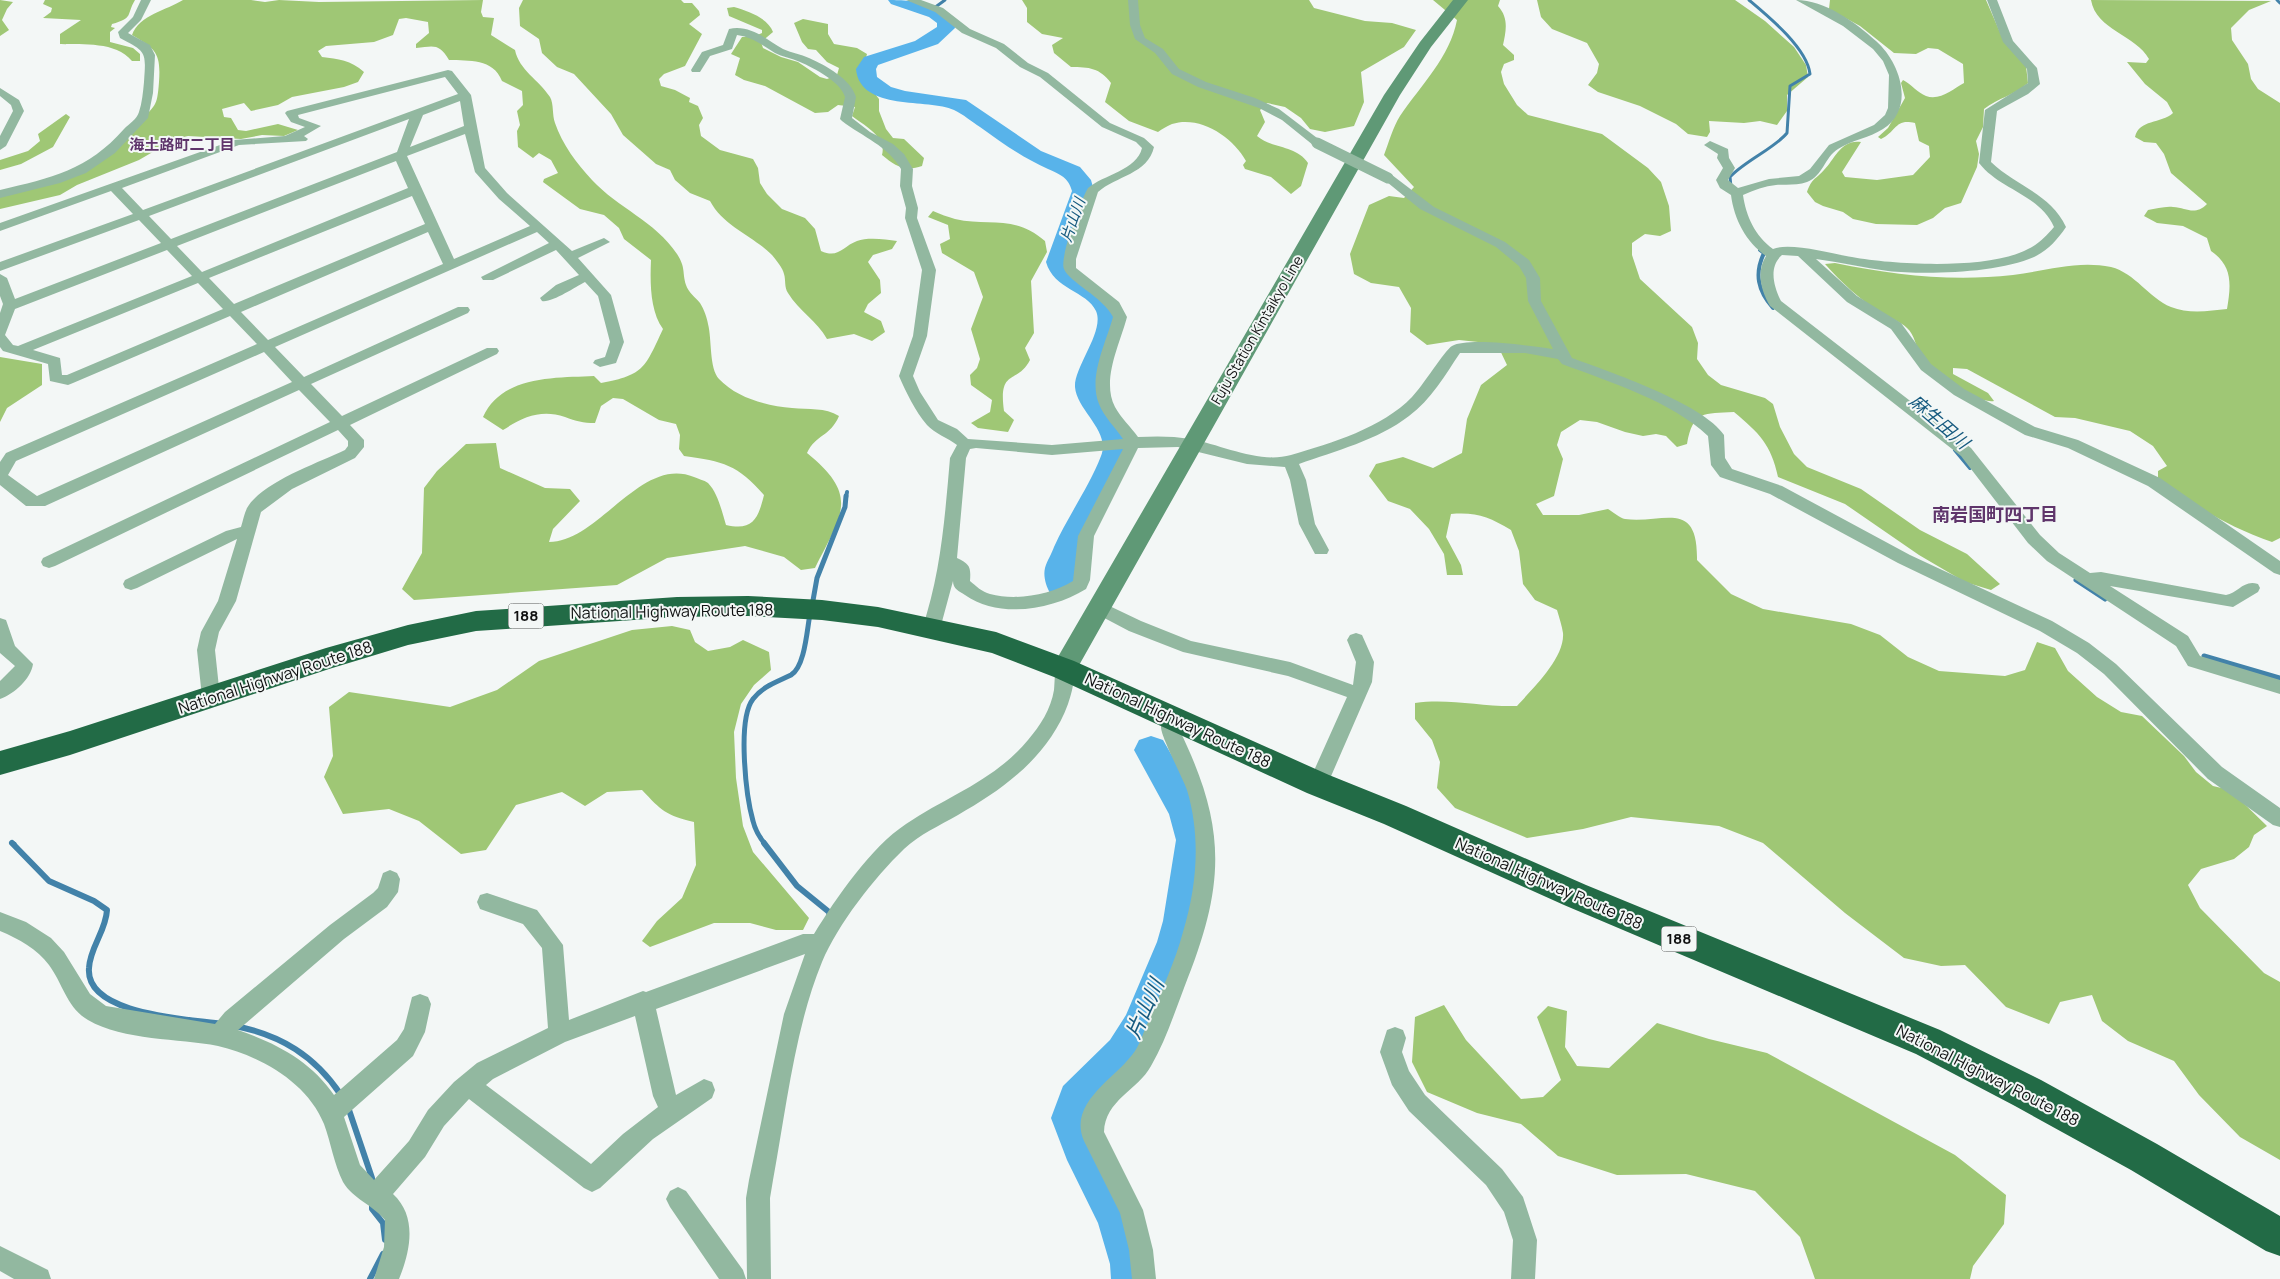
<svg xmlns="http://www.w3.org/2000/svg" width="2280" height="1279" font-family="Manrope,'Noto Sans JP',sans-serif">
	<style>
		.forest { fill: #9fc775 }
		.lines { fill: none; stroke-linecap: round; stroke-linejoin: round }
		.stream-far3 { stroke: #4282a9; stroke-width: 3 }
		.stream-far2 { stroke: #4282a9; stroke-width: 4 }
		.stream-far1 { stroke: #4282a9; stroke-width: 5 }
		.stream { stroke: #4282a9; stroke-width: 6 }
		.river { fill: #58b3ea; fill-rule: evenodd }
		.street { fill: #92b8a0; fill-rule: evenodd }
		.secondary { fill: #5f9976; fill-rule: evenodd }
		.highway { fill: #226b46; fill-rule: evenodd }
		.street-bridge { stroke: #92b8a0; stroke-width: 11 }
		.labels { text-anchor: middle; stroke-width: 4; stroke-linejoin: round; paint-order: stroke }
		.far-street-label { font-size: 14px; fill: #101111; stroke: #f3f7f6 }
		.far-neighbourhood-label { font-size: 15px; font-weight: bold; fill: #5f356b; stroke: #f3f7f6 }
		.far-water-label { font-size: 15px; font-style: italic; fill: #165a7f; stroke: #f3f7f6 }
		.shield { fill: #f3f7f6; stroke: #545656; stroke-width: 1 }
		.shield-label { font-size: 15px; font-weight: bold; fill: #101111 }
		.street-label { font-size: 16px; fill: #101111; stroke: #f3f7f6 }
		.water-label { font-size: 18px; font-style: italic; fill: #165a7f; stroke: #f3f7f6 }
		.neighbourhood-label { font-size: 18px; font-weight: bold; fill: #5f356b; stroke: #f3f7f6 }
		.near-water-label { font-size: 21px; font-style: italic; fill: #165a7f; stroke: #f3f7f6 }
	</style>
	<rect width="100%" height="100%" fill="#f3f7f6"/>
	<path class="forest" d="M0,0L13,2L7,9L2,20L9,30L0,36Z
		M45,0H135C126,15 134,18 112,24L111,27L115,28L110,32V42L133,48L140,54V61H132C115,41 84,45 60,44V34L81,20L43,18L51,12L52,8L43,4Z
		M183,0H251L265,2L279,0L319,2L483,0L481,12L483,17L494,18L491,35L515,50C519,70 539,80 550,97C554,104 552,115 555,123C562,144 577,164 592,180C618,208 655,221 677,254C686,268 682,272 686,285C688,292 696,298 700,303C704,309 707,318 708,324C712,339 709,368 719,379C737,398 767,406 792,408C809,410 825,407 839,416C830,437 816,434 807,453C860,496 842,514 815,568L801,570L784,557L745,546L667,558L617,585L414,600L402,589L422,553L424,488L437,471L466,444L496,443L500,468L545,488L570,489L580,501L553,529L549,542C599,542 641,455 694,477C698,479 704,480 708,483C718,493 722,512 726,525C753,531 758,519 764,495C738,465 723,461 684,456L679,449L680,435L676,424L659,420L623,399L613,398L601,406L595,423C583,423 576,421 565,417C541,409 523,417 503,430L483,417C502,375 556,378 594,376L601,383C645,375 645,367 663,329C650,311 650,282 651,260L624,239L619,228L604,215L580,209L543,182L544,179L558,173L551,160L539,153L533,158L518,147L517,131L520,125L517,111L523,105L522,91L502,81C493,58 469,61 449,60C439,43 434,46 416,48V44L429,33L428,22L406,18L399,19L393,35L374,42L326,46L318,51L322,57C338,59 351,60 364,72L358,82L344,87L292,97L278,105L251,111L244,103L222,109L224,117L231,118L238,130L246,131L278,124L298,130L284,136L262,135L241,139L188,136L175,139L139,160L77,185L60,195L0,209V197C58,182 104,174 141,122C155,103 157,109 159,82C161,53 156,49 132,35C139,15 167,10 183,0Z
		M523,0H681L684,3H692L699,11L700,15L689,24L702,34L685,66L664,74L659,79L661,86L675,90L690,98L689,102L698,106L703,118L699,125L701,136L720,150L753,159L758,168L760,183L767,194L782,209L805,218L815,229L821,251C839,259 843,246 857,241C867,237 885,239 897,241L892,249L873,255L868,262L880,280L881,293L868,304L864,312L881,321L885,332L872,341L854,334L827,339C817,321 799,311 788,293C784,287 786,280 784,274C783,268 776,260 772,255C752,235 724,227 710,201L690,193L675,180L670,170L656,164L623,135L611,114L574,74L557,67L542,53L539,39L520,26L519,8Z
		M1022,0H1309L1314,8L1365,21L1392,23L1416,30L1404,47L1361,72L1364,102L1354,126L1325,132L1310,129L1301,118L1285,107L1267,103L1260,110L1265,122L1257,136C1272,149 1296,145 1308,163L1301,186L1291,194L1271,177L1245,169L1243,165L1246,161C1233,137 1200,115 1172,124C1167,126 1162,129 1158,132L1129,121L1105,102L1111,83C1100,68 1089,67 1071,67L1054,53L1052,45L1063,38L1042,34L1027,22V8Z
		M1433,0H1500L1498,6C1509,18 1506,31 1503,45L1514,55V60L1504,64L1501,72L1504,84L1517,105L1528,115L1602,134L1648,168L1661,182L1669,206L1671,231L1660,236L1645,234L1632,243V255L1640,279L1692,327L1698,343L1697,359L1708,375L1721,385L1765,398L1773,404L1780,427L1794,454L1807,467L1861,489L1920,530L1967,554L2000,584L1991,590L1965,582L1919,555L1845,504L1778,477C1771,444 1759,433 1734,412C1704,414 1693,410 1687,444L1677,447L1666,436L1656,434L1643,436L1625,432L1597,422L1580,420L1561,432L1557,445L1563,459L1554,496L1536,504L1543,515H1579L1608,509C1613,512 1620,518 1625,519C1663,524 1698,498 1697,560L1731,594L1763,609L1851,624L1880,635L1908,657L1939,671L2005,676L2025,670L2037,642L2055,648L2068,671L2097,697L2121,712L2142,716L2184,756L2196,772L2213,786L2230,790L2267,826L2254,835L2249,847L2234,859L2201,869L2188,885L2200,908L2264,973L2280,982V1160L2240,1137L2199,1095L2174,1061L2128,1041L2102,1021L2092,995L2060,1002L2049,1024L2006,1007L1965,965L1941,966L1904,958L1845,913L1763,843L1719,826L1631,817L1583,829L1527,838L1455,808L1437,788L1440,762L1432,740L1415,719V703C1449,698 1482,707 1517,706C1532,689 1565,658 1563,633C1562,626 1559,617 1557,610L1535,600L1523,584L1519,551L1511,530C1489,517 1477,512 1451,514L1446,537L1461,565L1463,575H1447L1444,554L1429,529L1410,509L1388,501L1369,476L1376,464L1403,457L1433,468L1462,453L1467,419L1481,385L1507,365L1497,344L1459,340L1427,345L1410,332L1411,308L1399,287L1371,283L1354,274L1350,254L1369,205L1389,196L1404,198L1414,187L1384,155C1389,142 1393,127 1400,116C1421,85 1450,57 1457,20Z
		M1537,0H1735L1765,21L1794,47L1806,65L1808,77L1787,95V111L1777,125L1760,121L1744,123L1709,121L1710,132L1707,137L1688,134L1676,124L1640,106L1598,92L1588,85L1597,73L1599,64L1587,43L1552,29L1541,17Z
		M1830,0H1986L2002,37L2026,66L2028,83C2015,95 1998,98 1984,109L1983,127L1976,141L1979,154L1977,167L1961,203L1945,208L1933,218L1917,225L1876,224L1853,219L1843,212L1823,206L1815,202L1807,192C1812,178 1815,180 1824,170C1835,159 1841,139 1861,142L1842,172L1845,177L1877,180L1913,175L1930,157L1929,146L1919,141L1915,123C1895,118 1897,131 1881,139L1878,137L1888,128L1905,98L1901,83L1903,80C1911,84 1918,93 1926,96C1940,101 1953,89 1964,83L1963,64L1938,49L1928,48L1916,54L1894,53L1860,26L1829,9Z
		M2091,0L2271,1L2249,10L2231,28L2232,40L2248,64L2251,79L2258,89L2280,103V538L2272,542C2229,527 2194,506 2158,479V471L2167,466L2153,446L2130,431L2075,418L2055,417L1967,369L1953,368V374L1988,393L1994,401C1974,404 1933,371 1921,355C1915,346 1915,335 1907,328C1900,321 1889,318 1880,312C1859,299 1842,283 1825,264L1835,263C1895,275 1951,282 2013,275C2046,271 2077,260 2111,267C2135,273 2149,298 2171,307C2188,314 2209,311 2227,309C2231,285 2233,266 2211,251L2207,238L2183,226L2157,223L2144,216L2148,210C2156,209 2165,206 2173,207C2187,208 2195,216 2207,204L2171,173L2164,154L2156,143L2144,142L2135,137C2139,119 2161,124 2173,113L2167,102L2145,84L2127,62L2146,63L2149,59C2136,35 2096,30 2091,0Z
		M734,7C748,11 768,18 773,32L761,42L763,48L781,57L798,62L820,77L827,79L837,75L839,68L827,62L816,50L808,49L802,42L794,23L803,19L828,24V34L834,44L857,48L867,54L861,76L879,99V111L886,129L893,138L904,139L924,158L922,166C905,172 895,166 882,155C887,137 865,126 852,116L855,107L838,105L828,112L815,113L765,86L744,80L735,75L740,58L731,54L742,37H753L762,33V30L729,16L727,8Z
		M66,114L70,117L53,147L21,164L0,170V160L28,151L40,141L38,134Z
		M933,211C940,214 948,217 955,219C990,227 1014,214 1045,241L1047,252L1031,281L1034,333L1025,348L1030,360C1017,385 998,368 1004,411L1014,420L1008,432L978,428L971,423L990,412L992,400L971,385L970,375L977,368L980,359L971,329L983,297L974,272L942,253L940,244L950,239L948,225L928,217Z
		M0,357L42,364V385L7,408L0,422Z
		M672,626L690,630L695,642L708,651L730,647L743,640L769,652L771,670L754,685L741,704L734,732L736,778L743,826L753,852L809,918L803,930H776L750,923H714L650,947L642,941L657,921L682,898L696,865L694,822C665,815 662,811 642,790L607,792L585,806L562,792L516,805L486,850L461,854L419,821L389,809L343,814L324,777L333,756L329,707L349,692L450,707L497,690L539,661L632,630Z
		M1444,1005L1466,1040L1521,1099L1543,1097L1561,1080L1537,1017L1548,1006L1567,1011L1565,1047L1577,1066L1609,1068L1657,1023L1709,1039L1767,1053L1955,1155L2006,1195L2004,1224L1973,1266L1970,1279H1815L1800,1237L1755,1191L1686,1174L1617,1175L1558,1156L1521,1124L1477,1113L1427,1092L1412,1062L1415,1017Z"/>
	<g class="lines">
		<path class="stream-far3" d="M2277,0L2280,3
			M930,11L945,0
			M1731,187L1730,177L1732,175C1747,160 1776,147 1787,133L1790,86L1810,74C1807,48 1768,16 1749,0"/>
		<path class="stream-far2" d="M1760,250L1764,253C1754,274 1758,291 1773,308
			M1955,450L1970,468
			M846,498L847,492"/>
		<path class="stream-far1" d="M2076,580L2105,599
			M812,606L817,578L845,507L846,496
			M2204,656L2280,678
			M12,843L14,844
			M765,844C760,838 755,829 753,821C746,796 737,720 753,699C763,686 777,682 791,675C805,667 807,629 810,614"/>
		<path class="stream" d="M12,843L49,881L94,901L107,910C106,931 90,947 89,968C85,1015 189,1019 222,1024
			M764,843L797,886L829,912L830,918
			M235,1026C281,1035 315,1056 341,1095
			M348,1107L372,1178V1184
			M372,1203V1209L383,1223L385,1240
			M370,1279L383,1254"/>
		<path class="river" d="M888,0C907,0 955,2 955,28L938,44L878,65L876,69L877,77L891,87L905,91L966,100L1041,151L1080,167L1091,180L1094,191L1070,262L1072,269L1109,295L1121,312V325L1101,385L1107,404L1127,434L1130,454L1089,535L1075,568L1076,585L1072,593L1061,596L1050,593C1046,586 1043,576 1045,568C1047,561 1052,553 1054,547C1068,516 1089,487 1101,456C1111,431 1077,411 1075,387C1074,367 1105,331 1096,311C1087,291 1054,290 1046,262L1072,191C1068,177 1061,175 1048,169C1023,158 1002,143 980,127C972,122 963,114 954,110C929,98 860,112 856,69L864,57L915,41L937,27V23L929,17L891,4Z
			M1151,736L1163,740L1198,801L1212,840L1201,921L1195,942L1154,1041L1138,1068L1094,1112L1093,1118C1113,1172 1151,1220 1155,1279H1111L1110,1264L1098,1223L1067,1160L1051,1118L1063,1086L1110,1040L1126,1015L1157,942L1163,921L1176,840L1169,814L1134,750L1139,740Z"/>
		<path class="street" d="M141,0H151L141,20L128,33L150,45L155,55L153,93L148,118L115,153L86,173L60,183L0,198V190C51,178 88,170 124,129C129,124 137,119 139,112C142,103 143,92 144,82C146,52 147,52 120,38L118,32L133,17Z
			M906,0H921L943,8L970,29L1004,44L1028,63L1048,73L1110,123L1144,138L1154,147C1148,174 1116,176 1098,192L1076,259V268L1119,302L1127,317C1120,344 1101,380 1115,407C1121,418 1131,427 1138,437C1156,436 1173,436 1191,439C1222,445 1259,464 1291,455C1332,443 1382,428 1412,397C1422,387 1445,350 1452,346C1468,337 1533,346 1553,349L1528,301L1526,278L1519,266L1496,247L1420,209L1382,178L1388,174L1392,175L1434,207L1505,242L1529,260L1540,278L1541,301L1572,358C1608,371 1704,404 1724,435L1725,458L1732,469L1782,486L1910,555L2052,621L2089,643L2116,664L2222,767L2280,808V827L2273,825L2208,779L2104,674L2077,653L2040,631L1898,563L1770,494L1720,477L1711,465L1708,436C1671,401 1610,382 1562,364L1558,359L1525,353H1460C1445,375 1431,400 1409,416C1378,440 1335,451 1299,464L1306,480L1315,524L1329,550L1327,554H1315L1299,524L1290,480L1285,467L1247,464L1178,447L1138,448L1094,536L1090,580L1086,589C1052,610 999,619 965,595C959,591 953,589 953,581L940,629L937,634L931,636L925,634L922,629C941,573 945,516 950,458L957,445C948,438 934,433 927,425C915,411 906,392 899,376L913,336L922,270L905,218L906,208L900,186L901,169C888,146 863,137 842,121L840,119L845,97C841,82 814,68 800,62C792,58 782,57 775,53C762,45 752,37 737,35L732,49L710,56L700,72H692L691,70L702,52L723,45L729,29C750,24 767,40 783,49C791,53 801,54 809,58C825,65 851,79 856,97L852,118L870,132L893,144L904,154L913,169L912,186L918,208L917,218L936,270L927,336L913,376L920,392L938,420L957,429L968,439L1052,445L1123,439C1115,427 1104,417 1099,404C1088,377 1106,343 1113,317C1103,297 1069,282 1064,269C1059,259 1081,199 1088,188C1103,175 1137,170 1142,148L1136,142L1102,127L1040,77L1020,67L996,48L962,33L935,12ZM976,448L1052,455L1123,449L1078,536L1073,581C1050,595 1016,601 990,594C982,592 976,586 970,581C971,567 970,564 957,558L966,458L970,449Z
			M1128,0H1138L1140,25L1145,38L1163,49L1179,69L1206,82L1255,98L1279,109L1321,141V145H1313L1282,120L1259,108L1198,87L1172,74L1155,53L1135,39L1130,25Z
			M1796,0C1825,0 1855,22 1876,41C1900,62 1916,108 1883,129C1869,138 1852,140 1838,149C1824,158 1823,176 1807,182C1797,186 1786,184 1776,185C1765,186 1754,190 1743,195C1746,216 1755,236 1773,249C1790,242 1833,254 1852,257C1895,265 1990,270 2028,249C2039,244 2046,236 2054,227C2039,194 2000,190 1979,163L1985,110L2028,83L2027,69L2003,42L1987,0H1997L2013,41L2037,68L2040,84L2028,94L1997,111L1991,162C2016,186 2051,194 2066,227C2058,239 2049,249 2036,256C2001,273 1926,275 1888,271C1864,268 1840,262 1816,259L1857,296L1901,323L1931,364L1964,389L2035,427L2078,440L2160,478L2280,561V575L2274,573L2148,486L2068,448L2025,435L1954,395L1921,370L1891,329L1847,302L1798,256L1782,255C1768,267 1774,287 1781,301L1971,448L2040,535L2059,553L2090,573L2101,572L2226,595C2238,593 2244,579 2258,584L2260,588L2258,592L2233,607L2110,586L2188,636L2200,656L2280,680V694L2188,666L2176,646L2047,561L2028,543L1961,456L1770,306C1761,291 1756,272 1766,256C1746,242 1734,219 1731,195L1720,188L1716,180L1723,168L1717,158L1718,154L1704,145L1710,141L1728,149L1729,158L1735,168L1728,180L1738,188L1769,179L1799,176L1810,169L1829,145L1874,125L1885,115L1888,108L1889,75L1883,61L1873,49L1843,26Z
			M448,70L452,71L471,95L485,168L507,193L572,251L604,238L610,242L578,258L611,295L624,342L616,363L600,367L593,363L595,360L605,357L610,342L598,296L585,282C575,287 552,303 542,301L540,298L556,285L579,275L556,250L493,280H483L481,277L549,243L537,232L275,347L304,377L458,307H468L470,310L468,313L311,384L342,416L487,348H497L499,351L497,354L350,425L364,440V447L355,458L292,489L261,512L236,601L219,632L215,650L220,697L217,702L211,704L205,702L202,697L197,650L201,632L218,601L237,539L137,588L131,590L125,588L123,584L125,580L226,531L241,527C243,521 244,514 247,508C262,482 318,463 345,450L348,446V441L338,430L55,566L49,568L43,566L41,562L43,558L330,422L299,390L45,506H26L0,485V462L6,453L257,344L230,316L73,383L68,385L50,381L48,364L3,351L0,347V313L3,304L0,296V274L7,278L15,299L161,243L139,220L0,271V262L133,214L111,191L0,231V223L234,140L285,136L305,127L291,122L285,113L287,111ZM445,77L458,94L143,210L122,188L239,145L306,141L308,139L304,136L321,126L299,118L298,115ZM460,101L464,126L410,147L423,115ZM409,119L397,152L171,239L149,216ZM465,134L475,172L499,199L530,226L454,259L407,156ZM396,161L408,188L202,272L177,246ZM412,196L425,224L234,304L209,278ZM428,232L443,264L268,340L241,312ZM167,250L192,276L18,346L13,345L5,335L15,309ZM198,283L223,309L67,375H62L60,358L33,350ZM264,352L292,382L37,496L8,475L16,461Z
			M0,88L19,100L24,111L6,146L0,150V136L13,111L11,105L0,96Z
			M1099,601L1141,621L1191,641L1290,662L1353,685L1356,662L1347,640L1350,635L1356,633L1362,635L1374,662L1372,682L1325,790L1318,792L1311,790L1308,784L1347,697L1288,676L1183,652L1129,631L1093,612L1090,607L1093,602Z
			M0,618L6,620L15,646L33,664C31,679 14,694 0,699V681L15,666L0,653Z
			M1064,662L1070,664C1077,676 1072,692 1068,704C1049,756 1004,789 958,815C939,826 920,834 904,849C874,878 838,924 822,962C795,1027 786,1110 773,1180L770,1198L771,1279H747L746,1198L749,1180L784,1014L805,954L656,1009L676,1095L704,1079L712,1082L715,1090L712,1098L653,1139L600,1188L592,1192L584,1188L469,1099L444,1126L425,1157L393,1194C418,1217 410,1252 399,1279H374L384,1247L385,1220C373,1205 353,1199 343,1182C334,1164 331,1143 324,1124C307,1082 260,1056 218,1046C178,1038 124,1041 88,1020C67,1008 63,984 49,965C37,949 19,939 0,931V912L26,922L51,938L64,952L90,994L106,1006L215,1024L225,1012L330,925L373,893L378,888L383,873L390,870L397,873L400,879L398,892L387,907L344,939L238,1030C276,1043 311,1061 334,1095L397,1040L404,1029L412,997L420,994L428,997L431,1004L425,1032L413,1056L344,1117L360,1165L374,1180L409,1141L428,1110L454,1082L477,1063L548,1028L542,948L523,924L480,909L477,902L480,895L487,893L537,910L563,945L569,1020L643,991L646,992L803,934H814C836,898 871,847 906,824C949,795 994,781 1028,740C1040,726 1051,709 1054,690C1055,681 1054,672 1058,664ZM635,1016L653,1096L658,1107L623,1134L591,1164L486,1085L493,1079L565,1042Z
			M1171,711L1178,713L1180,718L1179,729C1228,829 1225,886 1184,988C1174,1014 1165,1042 1151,1066C1138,1090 1105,1100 1104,1132L1143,1210L1153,1250L1156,1279H1132L1129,1250L1120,1213L1084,1141C1067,1102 1117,1078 1135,1051C1141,1042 1144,1030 1149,1020C1161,992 1175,962 1183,932C1197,886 1201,837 1187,790C1182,776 1161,737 1161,727C1161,722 1162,717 1164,713Z
			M1395,1027L1403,1030L1406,1038L1402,1052L1409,1071L1425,1095L1502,1169L1523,1197L1537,1240L1535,1279H1511L1513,1240L1504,1212L1486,1185L1409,1111L1392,1085L1380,1052L1387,1030Z
			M678,1187L686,1191L743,1270L746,1279H719L670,1207L666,1199L670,1191Z
			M0,1246L48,1270L51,1279H14L0,1271Z"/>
		<path class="secondary" d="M1453,0H1468L1431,47L1400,95L1073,676L1064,679L1055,676L1051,669L1055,662L1384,95L1420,42Z"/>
		<path class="highway" d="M748,596L822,600L878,607L996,632L1074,661L1329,775L1406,806L1586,885L1940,1030L2041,1080L2157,1144L2280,1216V1256L2266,1251L2131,1170L2015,1106L1916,1054L1564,905L1384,824L1307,793L1054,677L992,653L878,627L822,620L748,616L677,617L476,631L408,645L329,669L70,755L0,775V751L70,731L326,648L408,625L476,611L677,597Z"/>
		<path class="street-bridge" d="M1317,143L1388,178"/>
	</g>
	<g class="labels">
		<g class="far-street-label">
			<text transform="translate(1257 330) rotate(-60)" y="5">Fuju Station Kintaikyo Line</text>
		</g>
		<g class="far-neighbourhood-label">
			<text x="182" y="150">海土路町二丁目</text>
		</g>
		<g class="far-water-label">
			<text transform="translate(1073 220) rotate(-71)" y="5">片山川</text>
		</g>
		<g class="shield">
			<rect x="508.5" y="603.5" width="35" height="25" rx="4"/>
			<rect x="1661.5" y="926.5" width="35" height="25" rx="4"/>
		</g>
		<g class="shield-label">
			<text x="526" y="621">188</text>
			<text x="1679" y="944">188</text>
		</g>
		<g class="street-label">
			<text transform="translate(672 611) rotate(-1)" y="6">National Highway Route 188</text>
			<text transform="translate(275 677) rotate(-18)" y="6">National Highway Route 188</text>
			<text transform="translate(1178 720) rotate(25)" y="6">National Highway Route 188</text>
			<text transform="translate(1549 883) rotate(24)" y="6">National Highway Route 188</text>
			<text transform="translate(1988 1075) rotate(27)" y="6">National Highway Route 188</text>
		</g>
		<g class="water-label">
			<text transform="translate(1939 422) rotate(41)" y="6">麻生田川</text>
		</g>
		<g class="neighbourhood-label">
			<text x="1995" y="521">南岩国町四丁目</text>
		</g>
		<g class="near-water-label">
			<text transform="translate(1145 1009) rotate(-66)" y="7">片山川</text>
		</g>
	</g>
</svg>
